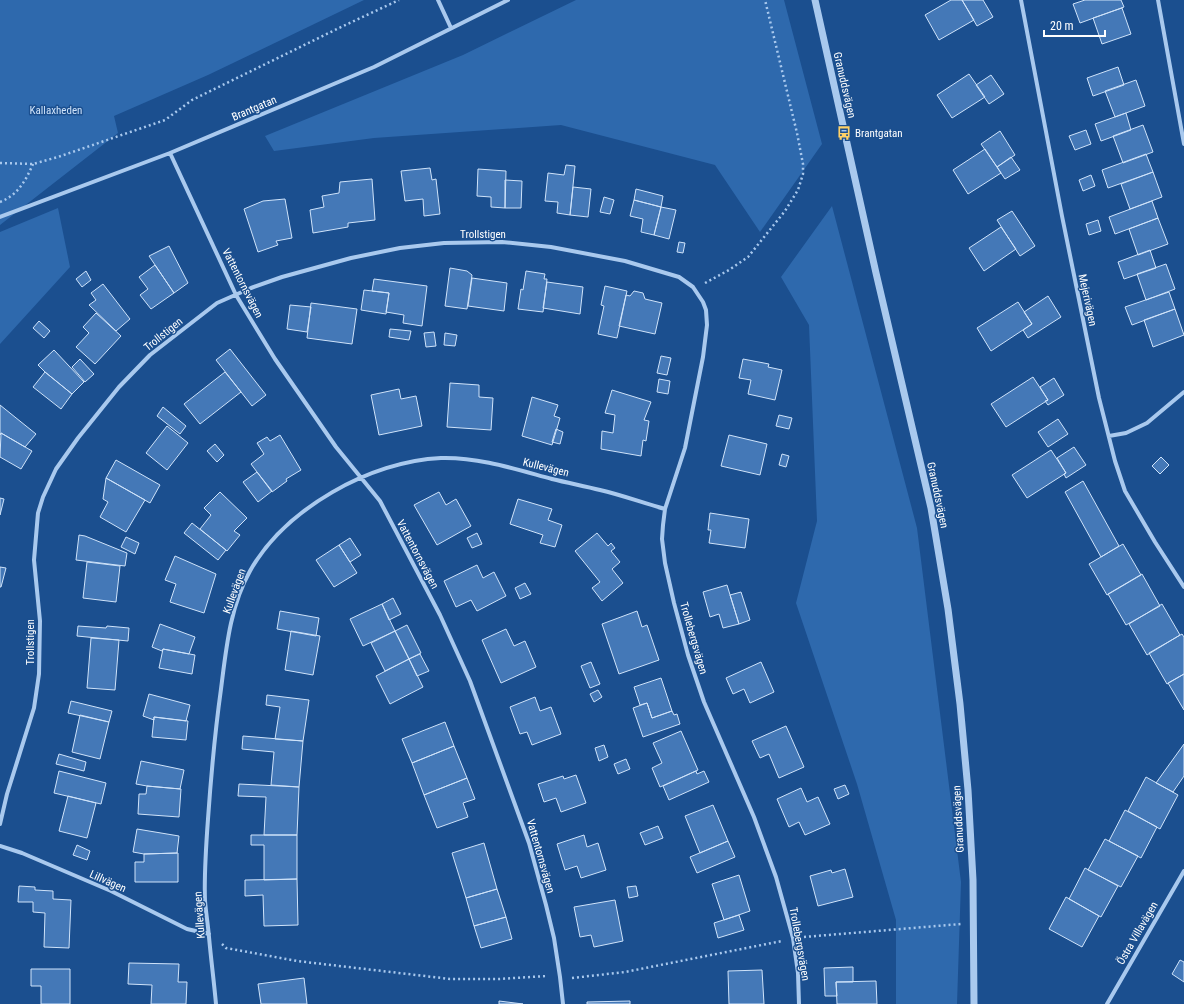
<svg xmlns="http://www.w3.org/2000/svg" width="1184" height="1004" font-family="'Roboto Condensed',sans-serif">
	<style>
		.green { fill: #2e69ad }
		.building { fill: #4478b7; stroke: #cfe3fa }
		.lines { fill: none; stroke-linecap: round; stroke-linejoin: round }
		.path { stroke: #a9c9ee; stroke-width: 2.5; stroke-dasharray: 2 3; stroke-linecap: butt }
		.minor { stroke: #a9c9ee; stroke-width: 4 }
		.tertiary { stroke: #a9c9ee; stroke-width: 7 }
		.labels { text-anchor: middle; stroke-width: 3; stroke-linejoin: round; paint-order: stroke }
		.street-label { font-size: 11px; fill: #fff; stroke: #1b4f8f }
		.park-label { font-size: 11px; fill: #cfe3fa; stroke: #1b4f8f }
		.poi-label { font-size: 11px; fill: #fff; stroke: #1b4f8f; text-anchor: start }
	</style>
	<rect width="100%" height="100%" fill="#1b4f8f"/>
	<path class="green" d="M0,0H364L208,75L114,116L118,133L0,225Z
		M576,0H784L822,144L760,232L715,165L561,125L374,138L274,151L265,136L463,55Z
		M832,206L917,528L961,882L957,1004H896V920L857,784L796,603L817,521L809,325L781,277Z
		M58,208L70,267L0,344V232Z"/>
	<path class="building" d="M951,0H962L974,20L939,40L925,15Z
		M962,0H983L993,17L977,26Z
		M1085,0H1121L1124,7L1080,23L1073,4Z
		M1122,8L1131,34L1102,44L1093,18Z
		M1118,67L1124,85L1093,96L1087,78Z
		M969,74L985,97L952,118L937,95Z
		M991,75L1004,94L989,104L976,85Z
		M1136,80L1145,106L1115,117L1105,91Z
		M1126,113L1131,130L1101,141L1095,124Z
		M1143,125L1153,152L1123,163L1113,136Z
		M1086,130L1091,144L1075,150L1069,136Z
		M1000,131L1015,155L997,167L981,144Z
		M985,149L1001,173L968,194L953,170Z
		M1146,154L1153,172L1108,188L1102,170Z
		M1011,157L1020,170L1005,179L997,167Z
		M566,165L575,166L570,215L557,213L558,202L545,201L548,173L564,175Z
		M430,168L432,180L436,179L440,214L424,216L423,199L405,201L401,171Z
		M478,169L506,171L505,208L491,207V197L477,196Z
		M1153,172L1162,197L1130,209L1121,184Z
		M1091,175L1095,186L1083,191L1079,180Z
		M372,179L375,220L348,223V227L313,233L310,210L324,207L322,196L339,193L340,182Z
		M505,180L522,181L521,208H505Z
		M573,187L591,189L588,217L570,215Z
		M636,189L663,196L661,207L634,200Z
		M604,197L614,200L610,214L600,212Z
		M285,199L292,238L276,241L278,245L258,252L244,209L263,201Z
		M634,200L661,207L654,235L641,232L643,219L630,216Z
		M1152,201L1158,218L1115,234L1109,217Z
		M661,207L676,210L669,239L654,235Z
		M1012,211L1035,246L1020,256L997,220Z
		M1158,218L1168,244L1138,255L1129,229Z
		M1098,220L1101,231L1089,235L1086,224Z
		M1001,227L1016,249L984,271L969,248Z
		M679,242L685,243L683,253L677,252Z
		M169,246L188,283L174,293L149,256Z
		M1150,250L1156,268L1124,279L1118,262Z
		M1166,264L1175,289L1146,300L1137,274Z
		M155,265L174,293L151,309L140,295L148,289L139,277Z
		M450,268L467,271L472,275L467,309L445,306Z
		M86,271L91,280L82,287L76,279Z
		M526,271L545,274L544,279H547L543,312L518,309L521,289L523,290Z
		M472,278L507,283L504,311L468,306Z
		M374,279L427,286L422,326L403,323L404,315L386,312L389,293L372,291Z
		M547,282L583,287L580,314L543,308Z
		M103,284L130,319L116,331L89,305L96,300L91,293Z
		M605,286L627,291L617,338L598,334L604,306L601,305Z
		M364,290L389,293L386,314L361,310Z
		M634,291L643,293L645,299L662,303L655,334L619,326L626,295L630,296Z
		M1169,292L1175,309L1132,325L1125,307Z
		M1048,296L1061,317L1028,338L1023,330L1032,324L1024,312Z
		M1018,302L1032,324L991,351L977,328Z
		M311,303L357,309L352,344L307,338Z
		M290,305L311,307L307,332L287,329Z
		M1175,309L1184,335L1153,347L1144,320Z
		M96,313L121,336L95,364L76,347L89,333L83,327Z
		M39,321L50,331L44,338L33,328Z
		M390,329L411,331L409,340L389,337Z
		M434,332L436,346L426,347L424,333Z
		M445,333L457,335L455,346L444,345Z
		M230,349L266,395L252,406L216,360Z
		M54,350L84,382L72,394L45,372L38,365Z
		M661,356L671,358L667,375L657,373Z
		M80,359L94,374L85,382L72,367Z
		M743,359L769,364L768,367L782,370L775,400L748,394L751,380L739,378Z
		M45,372L72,394L61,409L33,387Z
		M225,372L241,392L200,424L184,404Z
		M1033,377L1048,400L1006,427L991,404Z
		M1054,378L1064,395L1048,405L1045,401L1048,400L1040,387Z
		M659,379L670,381L668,394L657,392Z
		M450,383L479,385V397L493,398L491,430L447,427Z
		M399,389L401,399L416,396L422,426L379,435L371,395Z
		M612,390L651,402L644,420L649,421L646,441L643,440L641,456L601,449L602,431L613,433L615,415L605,413Z
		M532,397L558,405L554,416L560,418L552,445L522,436Z
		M0,405L36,434L25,447L1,433L0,435Z
		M163,407L186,426L180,434L157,416Z
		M779,415L792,418L789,429L776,426Z
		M1058,419L1068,434L1048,447L1038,432Z
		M167,426L188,443L167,470L146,453Z
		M556,429L563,432L560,444L552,442Z
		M1,433L32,451L21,469L0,457Z
		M280,435L301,470L286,479L287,481L272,492L251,464L264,454L257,443L267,437L270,441Z
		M729,435L767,444L760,475L721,466Z
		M215,444L224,455L217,462L207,451Z
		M1074,447L1086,465L1066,478L1064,474L1066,473L1057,458Z
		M1051,450L1066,473L1027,498L1012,475Z
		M782,454L789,456L786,467L779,465Z
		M1161,457L1169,465L1160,474L1152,466Z
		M116,460L160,485L150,503L106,478Z
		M257,472L272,491L258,502L243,482Z
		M106,478L145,500L126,532L100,517L108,502L103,499Z
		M1083,481L1119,546L1101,557L1065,492Z
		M220,492L247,518L234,531L240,535L227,551L200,529L211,515L204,508Z
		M439,492L446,505L456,499L471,526L437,545L414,505Z
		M0,498L4,499L0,515Z
		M518,499L552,509L548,520L562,525L555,547L540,543L543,535L510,524Z
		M710,513L749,519L745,548L709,543L711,530H708Z
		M192,523L226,550L218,560L184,533Z
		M477,533L482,544L472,548L467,538Z
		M597,533L608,546L611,543L615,548L611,551L620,562L612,569L623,583L602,601L592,588L600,582L575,551Z
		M79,535L85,536L127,553L125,566L76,560Z
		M126,537L139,543L135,554L121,547Z
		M350,538L361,555L350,562L339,545Z
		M1123,544L1141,575L1107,595L1089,564Z
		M339,545L357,573L334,587L316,560Z
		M175,556L216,574L204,613L170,602L176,584L165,580Z
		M87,562L120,566L116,602L83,598Z
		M477,565L483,578L494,572L506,596L477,611L471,600L456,607L444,581Z
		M0,567L6,568L1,587H0Z
		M1142,574L1160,606L1126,625L1108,594Z
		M525,583L531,594L520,599L515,588Z
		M727,585L739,624L723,628L719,614L710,617L703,592Z
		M741,592L750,620L739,624L730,595Z
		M393,598L401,614L389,620L382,604Z
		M382,604L395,631L363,646L350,619Z
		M1162,604L1180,635L1147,655L1129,624Z
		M280,611L319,618L316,636L277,629Z
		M637,611L642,627L647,625L659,660L619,674L602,624Z
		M160,624L195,637L189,654L163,649L162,651L152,647Z
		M407,625L421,653L409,659L395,631Z
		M78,626L106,628L107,626L129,628L128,641L77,636Z
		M506,629L514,646L525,641L536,667L501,683L482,640Z
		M291,631L320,636L313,675L285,670Z
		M395,631L409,659L385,671L371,643Z
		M1182,634L1184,637V674L1167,684L1149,653Z
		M91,638L119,640L115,690L87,688Z
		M163,649L195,655L192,674L159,668Z
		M420,654L429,671L417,676L409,659Z
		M409,659L423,687L390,704L376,676Z
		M591,662L600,684L590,688L581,666Z
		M761,662L774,692L750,703L744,689L733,694L726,678Z
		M1184,674V710L1168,683Z
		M661,678L672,711L652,718L647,703L640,705L634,687Z
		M598,690L602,697L594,702L590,694Z
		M149,694L190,705L186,721L154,717V720L143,716Z
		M267,695L309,700L303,741L275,739L280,707L266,705Z
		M535,697L540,711L551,707L561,734L532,745L527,732L520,734L510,707Z
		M71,701L112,711L109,722L68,713Z
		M647,703L652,718L672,711L674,715L677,714L680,724L643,737L633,708Z
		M80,715L109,722L100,759L72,752Z
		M154,717L188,721L186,740L152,737Z
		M445,722L454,746L412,763L402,739Z
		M786,726L804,767L779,778L769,754L760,758L752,741Z
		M681,731L698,770L660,787L652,768L662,763L653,743Z
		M243,736L303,741L299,787L271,785L274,752L242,749Z
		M1184,744V776L1173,792L1156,783Z
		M604,745L608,757L599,761L595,748Z
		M454,746L467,778L424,795L412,763Z
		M59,754L86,762L84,771L56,764Z
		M626,759L630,769L618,774L614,764Z
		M141,761L184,770L180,789L147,786L136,784Z
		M59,771L106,783L101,804L54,793Z
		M696,771L697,774L704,771L709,782L669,800L663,786Z
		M576,775L586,803L561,812L556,798L544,802L538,784L563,776L564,779Z
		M1146,777L1178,795L1160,829L1128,811Z
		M467,778L475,799L463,803L468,817L437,828L424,795Z
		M239,784L299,787L297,835H264L266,797L238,796Z
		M845,785L849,794L838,799L834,789Z
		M147,786L181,789L179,817L138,814L139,794H146Z
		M801,788L807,802L818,797L830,824L805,835L799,822L789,827L777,799Z
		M68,796L96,803L87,838L59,831Z
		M713,805L728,841L700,853L685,816Z
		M1125,810L1157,827L1141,858L1109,841Z
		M658,826L663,838L645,845L640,833Z
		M137,829L179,836L177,853L144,854L133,852Z
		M251,835H297V879L264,880V845H251Z
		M584,835L587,847L598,843L606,870L581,878L577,866L565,870L557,844Z
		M1105,839L1138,856L1121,887L1088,870Z
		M728,841L735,857L697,873L690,857Z
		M484,843L497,889L466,898L452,853Z
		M77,845L90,851L87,860L73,855Z
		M178,853V882H135V862H144V854Z
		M1085,868L1118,886L1101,917L1069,899Z
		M845,869L853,897L818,906L810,876L831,870L832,873Z
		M739,875L750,911L724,920L712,884Z
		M297,879L298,925L264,926L263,895L245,896V880Z
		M19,886L35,887V890L53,891V899L71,900L69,948L44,947L45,913L33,912V902H18Z
		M636,886L638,896L629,898L627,887Z
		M497,889L506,917L474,926L466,898Z
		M1066,897L1099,916L1082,947L1049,929Z
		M615,900L623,941L594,947L591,935L580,937L574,907Z
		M739,915L744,930L718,938L714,923Z
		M506,917L512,939L481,948L474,926Z
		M1180,960L1184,962V982L1172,974Z
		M129,963L179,964L178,982H187L186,1004H151L152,985L128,984Z
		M853,967V982H836L837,996H825L824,968Z
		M31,969H70V1004H41V986H31Z
		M762,970L764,1004H729L728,971Z
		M304,978L307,1004H261L258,984Z
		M876,981L877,1004H837L836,982Z
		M499,1001L523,1004H499Z
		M630,1001V1004H587V1002Z"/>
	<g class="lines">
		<path class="path" d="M0,163L33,164L58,157L165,120L192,100L339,28L399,0
			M0,202C18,195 26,180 33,164
			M705,283L729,270L748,257L785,211L798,190L803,174V164L797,133L765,0
			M804,937L961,924
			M222,944L226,948L297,961L450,979H499L547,976
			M572,978L625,972L782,941"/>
		<path class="minor" d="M438,0L451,28
			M1021,0L1062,216L1099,398L1115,461L1125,491L1155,542L1184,587
			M1158,0L1184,144
			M170,153L236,295L253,323L275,359L336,447L380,501L440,615L470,681L529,843L546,905L554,938L560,977L563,1004
			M0,217L170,153L374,67L508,0
			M1109,436L1126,433L1147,423L1184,392
			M0,824L7,794L34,708L39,674L40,621L34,560L38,513L43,497L56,469L78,438L119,387L150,355L217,303L251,288L282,277L351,258L400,248L444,243L502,242L551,247L625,261L679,277L693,287L703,302L706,310L707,325L703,357L685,448L665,509L663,525L662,539L665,563L674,603L688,655L704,702L754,817L776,877L793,938L798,973L799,1004
			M0,846L22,853L111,891L187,929L209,934
			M216,1004C214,982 211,959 209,937C208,925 206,913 205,901C204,874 206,846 208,819C211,776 215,732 221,689C226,650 230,606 250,571C285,509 370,461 441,458C479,457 515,469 552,479C568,483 584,486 600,490C622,495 643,503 665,509
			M1107,1004L1184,871"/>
		<path class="tertiary" d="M815,0L876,273L931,508L948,609L960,704L968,790L973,880L974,1004"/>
	</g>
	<defs>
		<symbol id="bus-bare" viewBox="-9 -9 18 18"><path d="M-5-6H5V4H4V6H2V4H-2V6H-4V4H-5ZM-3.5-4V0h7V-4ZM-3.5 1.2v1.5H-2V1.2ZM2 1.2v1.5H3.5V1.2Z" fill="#ffd166" stroke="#1b4f8f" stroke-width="2.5" paint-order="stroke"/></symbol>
	</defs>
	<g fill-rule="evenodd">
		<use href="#bus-bare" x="834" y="123" width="20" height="20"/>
	</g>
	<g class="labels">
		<g class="street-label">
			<text transform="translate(845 85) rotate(77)" y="4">Granuddsvägen</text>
			<text transform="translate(254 108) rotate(-23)" y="4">Brantgatan</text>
			<text x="483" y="238">Trollstigen</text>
			<text transform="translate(243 283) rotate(63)" y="4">Vattentornsvägen</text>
			<text transform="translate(1088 300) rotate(78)" y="4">Mejerivägen</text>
			<text transform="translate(163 334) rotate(-39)" y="4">Trollstigen</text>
			<text transform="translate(546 467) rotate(14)" y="4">Kullevägen</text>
			<text transform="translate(938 495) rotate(78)" y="4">Granuddsvägen</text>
			<text transform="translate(418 554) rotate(62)" y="4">Vattentornsvägen</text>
			<text transform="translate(234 591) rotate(-70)" y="4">Kullevägen</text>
			<text transform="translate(694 638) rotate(74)" y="4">Trollebergsvägen</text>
			<text transform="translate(30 642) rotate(-90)" y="4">Trollstigen</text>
			<text transform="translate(958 819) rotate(-93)" y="4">Granuddsvägen</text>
			<text transform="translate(541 856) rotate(74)" y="4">Vattentornsvägen</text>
			<text transform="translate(108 881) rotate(24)" y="4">Lillvägen</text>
			<text transform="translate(199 915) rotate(-94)" y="4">Kullevägen</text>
			<text transform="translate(1137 933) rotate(-60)" y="4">Östra Villavägen</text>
			<text transform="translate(800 944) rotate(80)" y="4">Trollebergsvägen</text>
		</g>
		<g class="park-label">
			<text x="56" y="114">Kallaxheden</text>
		</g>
		<g class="poi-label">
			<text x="855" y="137">Brantgatan</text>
		</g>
	</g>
	<path d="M1044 30v6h61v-6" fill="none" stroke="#ffffff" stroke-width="2"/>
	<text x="1050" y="30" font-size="12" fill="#ffffff" stroke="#1b4f8f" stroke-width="3" paint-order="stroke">20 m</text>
</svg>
